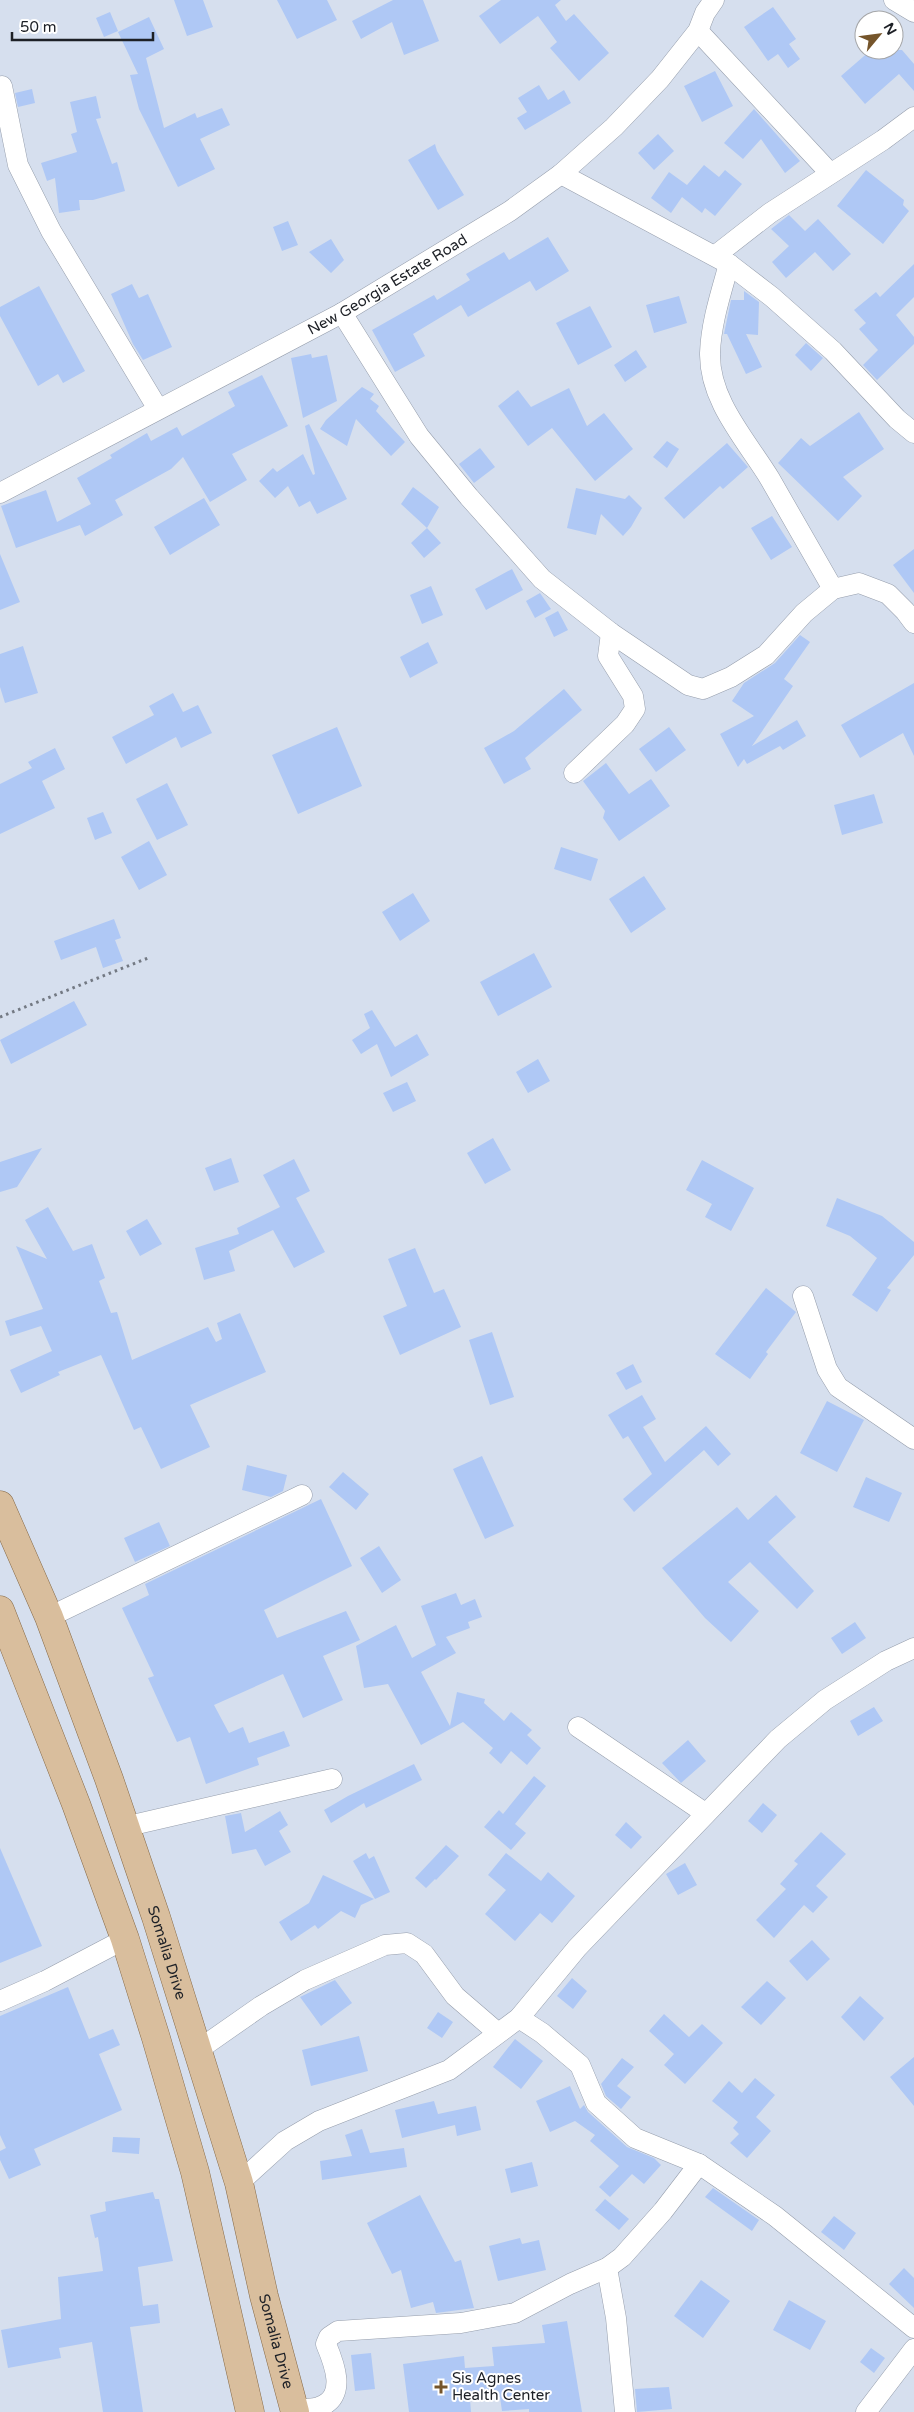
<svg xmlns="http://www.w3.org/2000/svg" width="914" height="2412" font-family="'Varela Round',sans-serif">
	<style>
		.building { fill: #afc8f5 }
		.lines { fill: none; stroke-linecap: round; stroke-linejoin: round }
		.minor-casing { stroke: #969eac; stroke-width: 21 }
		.primary-casing { stroke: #866a48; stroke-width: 29 }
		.path { stroke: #737983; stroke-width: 3; stroke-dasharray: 2.5 4; stroke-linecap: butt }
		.minor { stroke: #fff; stroke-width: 20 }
		.primary { stroke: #d9be9d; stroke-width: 28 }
		.poi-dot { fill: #75552b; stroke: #fff; stroke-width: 2 }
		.labels { text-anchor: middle; stroke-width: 4; stroke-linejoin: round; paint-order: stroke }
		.street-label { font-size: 15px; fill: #1d2026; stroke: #fff }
		.poi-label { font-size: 15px; fill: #1d2026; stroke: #fff; text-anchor: start }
	</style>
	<rect width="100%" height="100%" fill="#d6dfee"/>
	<path class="building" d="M174,0H203L213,27L187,36Z
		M277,0H327L337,20L297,39Z
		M393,0H423L439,41L404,55L392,22L361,39L352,21Z
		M501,0H561L555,5L566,21L574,14L609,53L579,81L550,48L557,42L538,16L500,44L479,16Z
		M773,7L796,39L789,44L800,59L788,68L778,54L768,61L744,27Z
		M110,12L118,31L104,37L96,18Z
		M149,17L164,49L146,58L164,128L195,113L197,118L222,108L230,125L200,139L215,169L178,187L139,109L130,75L138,74L118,32Z
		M871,50H902L914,64V91L899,74L865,104L841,76Z
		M715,71L733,106L702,122L684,86Z
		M539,85L548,100L564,90L571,103L525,130L517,118L527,112L518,98Z
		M32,89L35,103L18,107L15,93Z
		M96,96L101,118L96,119L112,164L117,162L125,191L93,200H79L80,210L59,213L55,178L47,181L41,163L77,152L71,134L77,132L70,102Z
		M754,109L800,161L785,173L761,139L743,159L724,143Z
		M658,134L674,151L654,170L638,153Z
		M435,144L437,151L464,195L438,210L408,160Z
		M704,165L719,177L725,170L742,184L715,216L705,208L702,213L682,197L671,213L651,198L669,172L687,185Z
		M866,170L904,200L903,205L909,211L883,244L837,206Z
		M789,215L805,231L818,219L851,254L833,271L815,252L786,278L772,262L789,246L771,229Z
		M288,221L298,245L282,251L273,227Z
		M548,237L569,271L536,291L530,281L468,317L461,305L413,334L425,356L395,372L372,330L434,295L437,300L470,280L466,274L504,252L509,260Z
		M331,239L344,260L331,273L309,252Z
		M914,264V297L896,315L914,337V344L877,380L863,365L878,350L859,329L866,323L854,310L876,292L880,297Z
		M132,284L139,298L148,294L172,347L143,360L133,344L111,294Z
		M39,286L85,371L63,383L58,374L38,386L0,316V307Z
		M744,291L759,302L758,335L746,334L762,367L746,374L727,334H724L731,300H744Z
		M679,296L687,323L654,333L646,305Z
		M590,306L612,347L578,365L556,323Z
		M806,343L823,358L811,371L795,355Z
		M636,350L647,367L625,382L614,365Z
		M311,354L312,358L327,355L337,401L303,418L291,358Z
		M262,375L288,426L232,454L247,480L210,502L183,457L171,469L115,500L123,515L85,536L80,525L16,548L1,506L46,490L57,522L91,504L77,478L112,458L110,455L147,433L151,441L177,427L182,436L235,406L228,392Z
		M362,387L374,394L370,399L379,406L376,411L405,442L391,456L356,419L347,446L320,429L326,420Z
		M569,388L587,426L604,413L633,449L595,481L552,428L528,446L498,406L518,390L531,407Z
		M859,412L884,449L843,477L862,496L838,521L778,463L801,438L810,446Z
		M309,424L347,499L317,514L310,501L299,507L288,486L275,498L259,481L273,468L277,472L303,454L313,475L315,474L305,426Z
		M667,441L679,449L667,468L653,457Z
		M727,443L748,467L723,489L720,486L684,519L664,498Z
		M480,448L495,467L474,483L459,464Z
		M413,487L439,507L427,528L401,504Z
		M576,488L625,499L629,495L642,508L631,527L623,536L601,514L596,535L567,528Z
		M204,498L220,525L170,555L154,527Z
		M772,516L792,547L771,560L751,528Z
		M427,528L441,543L424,558L411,543Z
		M914,549V593L893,565Z
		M0,554L20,602L0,610Z
		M512,569L523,590L486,610L475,589Z
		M431,586L443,615L422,624L410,595Z
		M540,593L551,609L535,618L526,601Z
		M558,611L568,630L554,637L545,618Z
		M800,635L810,642L784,679L793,686L752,746L797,720L806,736L783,750L780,746L747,764L744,759L738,767L720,734L754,716L732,701L744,683L775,663Z
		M428,642L438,663L410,678L400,657Z
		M23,646L38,693L5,703L0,687V654Z
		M914,683V756L903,733L860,758L841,725Z
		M564,689L582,710L525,758L531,769L504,784L484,748L514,731Z
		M173,693L183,712L198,705L212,733L181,748L176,737L126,764L112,737L154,715L149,706Z
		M337,727L362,786L298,814L272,755Z
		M669,727L686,750L656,772L639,749Z
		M55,748L65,769L42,781L55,808L0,834V784L32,768L28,762Z
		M606,763L629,794L651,779L670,806L619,841L603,818L605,811L583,781Z
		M167,783L188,825L157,840L136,799Z
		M874,794L883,823L842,835L834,805Z
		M103,812L112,833L95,840L87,818Z
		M149,841L167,875L139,890L121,857Z
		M561,847L598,859L591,881L554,869Z
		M644,876L666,909L631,933L609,899Z
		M413,893L430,921L400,941L382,912Z
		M114,919L121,938L115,940L123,961L103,968L96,947L61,960L54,941Z
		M534,953L552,987L498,1016L480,982Z
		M74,1001L87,1025L11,1064L0,1040Z
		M372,1010L395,1047L417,1034L429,1055L391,1077L377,1044L361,1054L352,1040L370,1028L364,1014Z
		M538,1059L550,1081L528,1093L516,1072Z
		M407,1082L416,1101L393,1112L383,1093Z
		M493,1138L511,1170L485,1184L467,1153Z
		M42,1148L17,1187L0,1192V1162Z
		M231,1158L239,1182L214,1191L205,1168Z
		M294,1159L310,1191L296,1198L325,1252L294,1268L273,1230L229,1251L235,1271L204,1280L195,1248L239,1234L237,1228L280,1207L263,1175Z
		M702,1160L754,1188L731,1231L705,1217L712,1204L686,1190Z
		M837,1198L882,1216L914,1242V1255L887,1288L891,1290L877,1312L852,1295L877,1258L850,1236L826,1226Z
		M48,1207L73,1251L92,1244L105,1278L99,1281L111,1313L117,1312L132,1360L208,1327L216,1342L222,1339L217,1323L240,1313L266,1372L190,1405L210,1447L161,1469L141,1427L134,1430L101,1355L58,1372L60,1375L21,1393L10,1370L52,1351L41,1326L10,1336L5,1321L43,1309L16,1246L47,1259L25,1220Z
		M147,1219L162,1244L140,1256L126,1231Z
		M415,1248L434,1293L444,1289L461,1327L400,1355L383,1316L407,1306L388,1259Z
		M766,1288L796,1312L766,1352L768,1354L750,1379L715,1354Z
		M492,1332L514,1397L490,1405L469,1340Z
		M633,1364L642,1382L626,1390L616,1373Z
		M642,1395L656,1419L643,1427L665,1462L706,1426L731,1454L718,1466L704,1450L634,1512L623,1499L652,1474L628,1436L623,1439L608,1415Z
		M827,1401L864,1420L837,1472L800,1453Z
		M482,1456L514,1526L485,1539L453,1469Z
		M247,1465L287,1475L283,1491L271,1497L242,1490Z
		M343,1472L369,1494L356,1510L329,1487Z
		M866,1477L902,1493L889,1522L853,1507Z
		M776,1495L796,1517L768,1542L814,1591L797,1609L750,1562L728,1582L759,1611L731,1642L705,1618L662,1568L737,1507L748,1520Z
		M321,1499L352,1566L264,1610L277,1638L346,1611L360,1640L323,1656L343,1700L303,1718L283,1674L214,1705L229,1733L243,1727L249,1743L284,1731L290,1746L257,1758L259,1765L206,1784L190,1737L177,1742L148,1678L154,1676L122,1608L149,1595L145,1584Z
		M159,1522L170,1546L135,1562L124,1538Z
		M379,1546L401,1580L382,1593L360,1558Z
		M456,1593L461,1605L475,1599L482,1617L468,1622L470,1628L446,1637L456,1653L421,1672L450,1726L457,1692L485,1699L484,1703L504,1721L511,1712L532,1730L527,1735L541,1748L527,1765L511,1751L501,1764L489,1753L493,1748L463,1722L421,1745L388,1684L364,1688L356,1646L396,1625L412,1658L436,1645L421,1606Z
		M855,1622L866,1638L842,1654L831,1638Z
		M874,1707L883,1721L858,1736L850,1721Z
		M688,1740L706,1761L681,1783L662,1763Z
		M414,1764L422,1780L366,1808L364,1803L331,1823L324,1810L348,1796Z
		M534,1776L546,1786L515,1824L526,1833L511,1850L484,1827L499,1810L503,1814Z
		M763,1803L777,1815L762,1833L748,1821Z
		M280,1811L288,1825L279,1831L291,1852L265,1866L256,1849L232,1854L225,1816L241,1813L245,1832Z
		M626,1822L642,1837L631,1849L615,1835Z
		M821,1832L846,1854L816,1886L828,1897L813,1913L804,1905L774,1938L756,1920L786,1889L780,1884L798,1864L794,1861Z
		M446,1845L459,1856L436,1880L435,1879L426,1888L415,1878Z
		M0,1848L42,1946L0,1963Z
		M366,1853L369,1859L374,1856L390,1892L375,1899L353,1861Z
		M506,1853L541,1881L548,1872L575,1896L552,1923L540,1913L515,1941L485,1914L506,1890L488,1875Z
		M685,1863L697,1885L678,1895L666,1874Z
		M323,1875L374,1899L361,1905L355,1918L341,1911L318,1929L315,1925L291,1941L279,1922L309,1903Z
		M812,1940L830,1959L807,1981L789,1961Z
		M572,1978L587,1991L573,2009L557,1996Z
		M335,1980L352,2003L321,2026L300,1997Z
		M767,1981L786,1998L761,2025L741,2007Z
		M68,1987L89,2039L113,2029L120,2045L99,2054L122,2110L34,2149L41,2165L9,2179L0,2160V2151L6,2148L0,2135V2016Z
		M860,1996L884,2018L864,2041L841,2017Z
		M438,2012L453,2022L442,2038L427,2028Z
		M664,2014L689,2037L702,2024L723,2043L685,2084L664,2065L674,2054L649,2031Z
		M359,2036L368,2071L311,2086L302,2050Z
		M515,2039L543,2061L521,2089L493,2067Z
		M914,2057V2106L890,2077Z
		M622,2058L634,2067L617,2086L631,2097L621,2109L606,2096L601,2084Z
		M755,2078L775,2095L756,2117L771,2131L747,2158L730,2143L739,2134L733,2128L738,2122L712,2101L729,2081L742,2093Z
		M570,2086L580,2109L584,2105L588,2112L627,2147L654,2158L661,2165L644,2184L632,2174L610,2197L599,2187L619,2166L590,2141L595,2135L575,2121L550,2132L536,2101Z
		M434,2101L438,2114L476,2106L481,2130L457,2136L455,2125L402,2138L395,2110Z
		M362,2129L370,2153L404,2148L407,2167L322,2180L320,2161L352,2156L345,2135Z
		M113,2137L140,2138L139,2154L112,2152Z
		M532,2162L538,2186L511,2193L505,2169Z
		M713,2188L759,2220L752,2231L705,2197Z
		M153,2192L155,2199H159L173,2261L138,2267L143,2306L158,2304L160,2323L130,2327L143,2412H103L92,2342L59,2348L61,2358L8,2368L1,2330L61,2319L58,2277L103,2271L98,2237L95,2238L90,2215L106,2211L105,2202Z
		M420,2195L455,2262L461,2260L474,2308L436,2313L433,2302L411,2308L401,2270L392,2274L367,2223Z
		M605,2199L629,2219L619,2230L595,2210Z
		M834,2216L856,2233L844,2250L821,2232Z
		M520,2238L522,2244L539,2240L546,2270L498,2281L489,2246Z
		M904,2268L914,2278V2308L889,2284Z
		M701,2280L730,2301L703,2338L674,2316Z
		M789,2300L826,2321L810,2350L773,2330Z
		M567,2321L582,2412H529V2409L502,2411L500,2397L470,2399L471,2412H409L403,2364L464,2356L465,2368L494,2366L492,2347L545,2343L542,2325Z
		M871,2348L885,2358L874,2373L860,2362Z
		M371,2353L375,2389L355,2391L351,2355Z
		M669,2387L672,2409L637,2412L635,2389Z"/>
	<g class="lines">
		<defs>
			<g id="minor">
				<path d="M894,0L914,12"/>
				<path d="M698,31L830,173"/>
				<path d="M2,86L18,165L51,231L158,409"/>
				<path d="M561,174L729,264L772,297L833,351L897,419L914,433"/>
				<path d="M716,255L770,213L883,140L914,117"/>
				<path d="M729,264C721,293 711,323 710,353C709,401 747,441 770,479C791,516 812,552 833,589"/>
				<path d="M342,313L419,436L469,497L542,579L611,633L688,685L703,689L731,677L766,655L804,613L833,589L859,583L888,594L905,611L914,623"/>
				<path id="s1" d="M0,493L342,313L510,211L561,174L614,127L660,79L698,31L705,13L714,0"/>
				<path d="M574,773L625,724L635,709L633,696L608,656L611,633"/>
				<path d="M803,1296L827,1369L838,1387L914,1439"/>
				<path d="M49,1617L302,1495"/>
				<path d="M578,1727L705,1813"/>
				<path d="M124,1827L332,1779"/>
				<path d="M0,2001L45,1981L125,1939"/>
				<path d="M519,2018L542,2033L580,2065L596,2103L635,2138L699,2164L775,2216L914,2328"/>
				<path d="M198,2050L261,2006L305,1980L385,1945L407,1943L424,1954L455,1996L498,2033"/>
				<path d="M239,2183L285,2141L319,2121L449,2070L519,2018L577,1948L778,1739L825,1700L886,1661L914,1648"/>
				<path d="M607,2268L616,2318L625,2412"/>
				<path d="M295,2409C302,2409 312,2409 319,2407C348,2397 334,2363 326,2344L329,2337L338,2331L461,2323L515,2313L570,2284L607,2268L622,2257L663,2211L699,2164"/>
				<path d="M866,2412L914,2349"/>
			</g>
			<g id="primary">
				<path id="s2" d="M0,1505L49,1617L109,1779L156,1917L239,2183L264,2296L295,2412"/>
				<path d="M0,1610L76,1804L125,1939L156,2038L195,2172L250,2412"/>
			</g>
		</defs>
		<use href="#minor" class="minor-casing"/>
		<use href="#primary" class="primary-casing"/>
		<path class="path" d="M0,1017L148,958"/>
		<use href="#minor" class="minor"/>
		<use href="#primary" class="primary"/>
	</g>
	<path class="poi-dot" d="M438.5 2379.5h5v5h5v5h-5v5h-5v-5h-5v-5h5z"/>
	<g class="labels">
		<g class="street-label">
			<text dy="5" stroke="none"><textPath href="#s1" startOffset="440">New Georgia Estate Road</textPath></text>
			<text dy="5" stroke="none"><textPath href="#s2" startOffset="478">Somalia Drive</textPath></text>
			<text dy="5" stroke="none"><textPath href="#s2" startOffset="882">Somalia Drive</textPath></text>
		</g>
		<g class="poi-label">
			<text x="452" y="2383">Sis Agnes<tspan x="452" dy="17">Health Center</tspan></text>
		</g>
	</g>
	<g transform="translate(879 35) rotate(61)"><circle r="24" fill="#ffffff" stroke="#a5a6a8"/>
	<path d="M0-4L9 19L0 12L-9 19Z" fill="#75552b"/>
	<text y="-8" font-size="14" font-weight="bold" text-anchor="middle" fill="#1d2026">N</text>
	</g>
	<path d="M12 32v8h141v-8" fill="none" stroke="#1d2026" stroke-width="2.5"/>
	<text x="20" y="32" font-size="15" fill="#1d2026" stroke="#ffffff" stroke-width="4" paint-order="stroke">50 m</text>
</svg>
